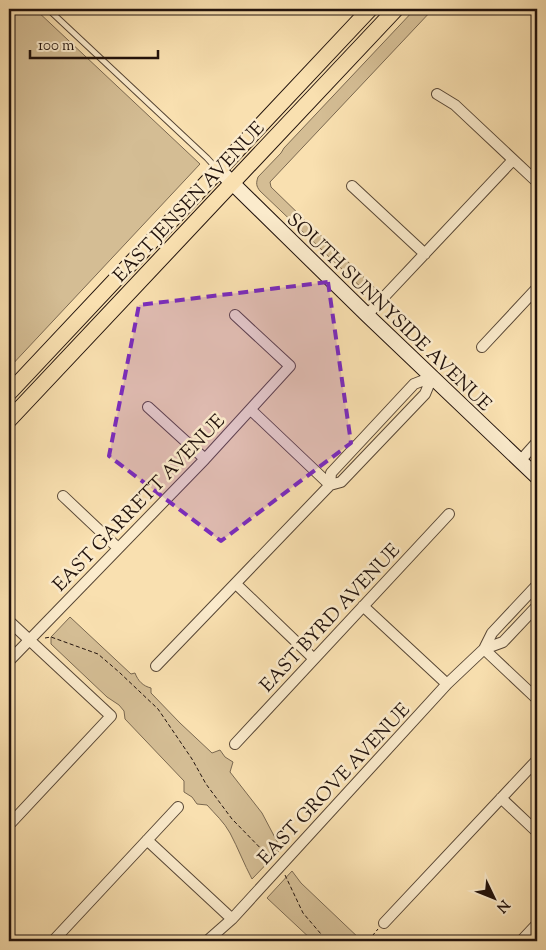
<svg xmlns="http://www.w3.org/2000/svg" width="546" height="950" font-family="'Sorts Mill Goudy',serif">
	<style>
		.green { fill: #d4bd94; stroke: #7a6850 }
		.lines { fill: none; stroke-linecap: round; stroke-linejoin: round }
		.lane-casing { stroke: #574635; stroke-width: 7 }
		.street-casing { stroke: #574635; stroke-width: 12 }
		.secondary-casing { stroke: #21120c; stroke-width: 16 }
		.primary-casing { stroke: #21120c; stroke-width: 17 }
		.path { stroke: #21120c; stroke-width: 1; stroke-dasharray: 4 2.5; stroke-linecap: butt }
		.lane { stroke: #fbebcc; stroke-width: 5 }
		.street { stroke: #fbebcc; stroke-width: 10 }
		.secondary { stroke: #fbebcc; stroke-width: 14 }
		.primary { stroke: #f9e0b0; stroke-width: 15 }
		.marked { fill: #7b2cbf; fill-opacity: 0.2; stroke: #7b2cbf; stroke-width: 4; stroke-dasharray: 10 6; stroke-linejoin: round }
		.labels { text-anchor: middle; stroke-width: 5; stroke-linejoin: round; paint-order: stroke }
		.street-label { font-size: 19px; fill: #21120c; stroke: #fbebcc }
	</style>
	<rect width="100%" height="100%" fill="#f9e0b0"/>
	<filter id="stains"><feTurbulence type="fractalNoise" baseFrequency=".004" numOctaves="4"/><feColorMatrix values="0 0 0 0 .2 0 0 0 0 .09 0 0 0 0 .02 0 0 0 .5 -.17"/></filter>
	<radialGradient id="worn" r=".72"><stop offset=".6" stop-color="#630" stop-opacity="0"/><stop offset="1" stop-color="#630" stop-opacity=".3"/></radialGradient>
	<path class="green" d="M9,9H35L200,164L9,368Z
		M415,9H433L270,182L271,187L378,291C373,294 371,295 366,292L260,191C256,186 256,183 258,177L281,153L284,148Z
		M70,617L131,674L135,673C138,681 143,686 151,688V693L180,723L212,753L220,750L225,757L233,762L230,772L262,813L281,849L252,879C244,864 238,848 230,833C224,822 215,814 207,805L197,804L192,797L184,792V781L125,719L124,711L119,705L107,697L51,644V637Z
		M292,871L301,883L362,941H313L267,898Z"/>
	<g class="lines">
		<defs>
			<path id="lane" d="M48,9L207,158L218,170"/>
			<path id="street" d="M437,94L455,105L537,182
				M352,186L425,254
				M367,315L513,160
				M482,347L537,288
				M148,407L205,459
				M251,410L330,485
				M520,461L537,442
				M330,485L331,473L414,384L432,377
				M63,496L118,548
				M236,584L314,659
				M537,585L492,633L484,649L503,642L537,606
				M363,606L447,684
				M9,621L111,716L9,825
				M9,661L205,459L290,366L235,315
				M156,666L330,485L341,482L425,394L432,377
				M235,744L449,514
				M501,798L537,832
				M147,840L232,919
				M384,923L537,760
				M53,941L178,807
				M207,941L232,919L447,684L484,649L537,699
				M521,941L537,924"/>
			<path id="secondary" d="M219,170L367,315L537,477"/>
			<path id="primary" d="M9,393L370,9
				M9,420L396,9"/>
		</defs>
		<use href="#lane" class="lane-casing"/>
		<use href="#street" class="street-casing"/>
		<use href="#secondary" class="secondary-casing"/>
		<use href="#primary" class="primary-casing"/>
		<path class="path" d="M45,638L51,637L98,654L119,672L158,709L192,759L206,784L232,819L273,861
			M285,875L303,913L327,941
			M368,941L378,929"/>
		<use href="#lane" class="lane"/>
		<use href="#street" class="street"/>
		<use href="#secondary" class="secondary"/>
		<use href="#primary" class="primary"/>
	</g>
	<path class="marked" d="M328,282L351,443L221,541L109,456L139,305Z"/>
	<g class="labels">
		<g class="street-label">
			<text transform="translate(188 201) rotate(-47)" y="7">EAST JENSEN AVENUE</text>
			<text transform="translate(390 311) rotate(44)" y="7">SOUTH SUNNYSIDE AVENUE</text>
			<text transform="translate(138 502) rotate(-46)" y="7">EAST GARRETT AVENUE</text>
			<text transform="translate(329 617) rotate(-47)" y="7">EAST BYRD AVENUE</text>
			<text transform="translate(333 783) rotate(-47)" y="7">EAST GROVE AVENUE</text>
		</g>
	</g>
	<rect width="546" height="950" fill="none" stroke="#f9e0b0" stroke-width="30"/>
	<rect x="10" y="10" width="526" height="930" fill="none" stroke="#21120c" stroke-width="2.5"/>
	<rect x="15" y="15" width="516" height="920" fill="none" stroke="#21120c"/>
	<g transform="translate(494 898) rotate(133)" stroke="#fbebcc" stroke-width="4" paint-order="stroke">
	<path d="M0-4L9 19L0 12L-9 19Z" fill="#21120c"/>
	<text y="-8" font-size="14" font-weight="bold" text-anchor="middle" fill="#21120c">N</text>
	</g>
	<path d="M30 50v8h128v-8" fill="none" stroke="#21120c" stroke-width="2.5"/>
	<text x="38" y="50" font-size="15" fill="#21120c" stroke="#fbebcc" stroke-width="4" paint-order="stroke">100 m</text>
	<rect width="100%" height="100%" filter="url(#stains)"/>
	<rect width="100%" height="100%" fill="url(#worn)"/>
</svg>
